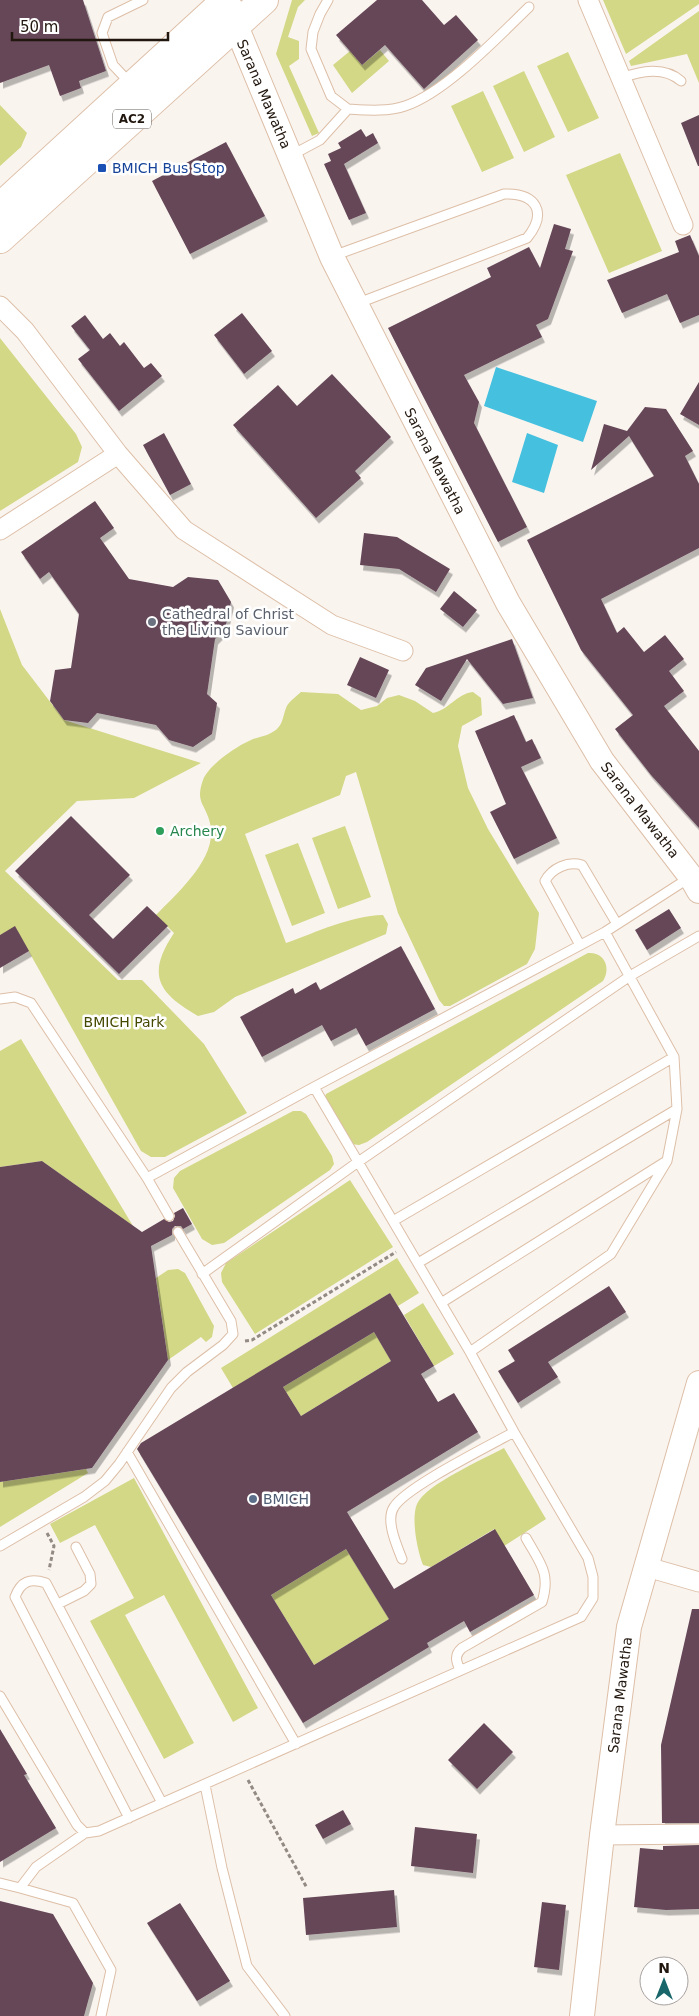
<svg xmlns="http://www.w3.org/2000/svg" width="699" height="2016" font-family="'DejaVu Sans',sans-serif">
	<style>
		.green { fill: #d2d885 }
		.water { fill: #46c0df }
		.building { fill: #654758; fill-rule: evenodd; filter: url(#shadow) }
		.lines { fill: none; stroke-linecap: round; stroke-linejoin: round }
		.service-casing { stroke: #ddbfa7; stroke-width: 11 }
		.minor-casing { stroke: #ddbfa7; stroke-width: 21 }
		.tertiary-casing { stroke: #ddbfa7; stroke-width: 26 }
		.primary-casing { stroke: #ddbfa7; stroke-width: 30 }
		.path { stroke: #928a83; stroke-width: 3; stroke-dasharray: 4 2.5; stroke-linecap: butt }
		.service { stroke: #fff; stroke-width: 9 }
		.minor { stroke: #fff; stroke-width: 19 }
		.tertiary { stroke: #fff; stroke-width: 24 }
		.primary { stroke: #fff; stroke-width: 28 }
		.transit-dot { fill: #1a4fb4; stroke: #fff; stroke-width: 2 }
		.worship-dot { fill: #6b7280; stroke: #fff; stroke-width: 2 }
		.leisure-dot { fill: #2e9e5b; stroke: #fff; stroke-width: 2 }
		.service-dot { fill: #5c6f8a; stroke: #fff; stroke-width: 2 }
		.labels { text-anchor: middle; stroke-width: 5; stroke-linejoin: round; paint-order: stroke }
		.shield { fill: #fff; stroke: #645d56; stroke-width: 1 }
		.shield-label { font-size: 12px; font-weight: bold; fill: #22170e }
		.street-label { font-size: 14px; fill: #22170e; stroke: #fff }
		.transit-label { font-size: 14px; fill: #164399; stroke: #fff; text-anchor: start }
		.worship-label { font-size: 14px; fill: #5b616d; stroke: #fff; text-anchor: start }
		.leisure-label { font-size: 14px; fill: #27864d; stroke: #fff; text-anchor: start }
		.park-label { font-size: 14px; fill: #464900; stroke: #fff }
		.service-label { font-size: 14px; fill: #4e5e75; stroke: #fff; text-anchor: start }
	</style>
	<defs>
		<filter id="shadow"><feDropShadow dx="3" dy="5.5" stdDeviation="0" flood-color="#0004"/></filter>
	</defs>
	<rect width="100%" height="100%" fill="#faf4ef"/>
	<path class="green" d="M292,0H305L298,7L288,37L299,41V59L289,66L319,133L312,136L276,54Z
		M603,0H699V4L626,54Z
		M699,11V83L687,54L631,66L629,61Z
		M380,50L389,61L352,93L333,65L350,51L362,65Z
		M568,52L599,118L568,132L537,66Z
		M524,71L555,137L524,152L493,86Z
		M483,91L514,158L482,172L451,106Z
		M0,105L27,133L21,147L0,166Z
		M620,153L662,251L609,273L566,175Z
		M0,338L76,434L82,447L78,462L0,511Z
		M0,609L22,665L64,720L201,763L134,798L77,801L5,871L118,980H142L204,1044L247,1113L165,1157H151L141,1151L15,927L0,935Z
		M301,692L338,694L361,710L377,706L387,698L399,695L415,701L433,713C449,710 456,694 473,692L481,698L482,715L462,726L458,746L468,788L488,829L539,913L535,949L527,964L450,1006H444L439,1000L398,913L356,772L346,776L340,795L245,834L286,943C317,932 350,916 383,915L388,924L386,934L235,997L214,1012L198,1016C158,993 146,975 174,933L156,915C177,893 219,857 210,823C205,803 195,803 203,780C208,766 235,747 249,741C256,737 264,737 271,733C283,727 282,719 286,708C288,702 297,696 301,692Z
		M345,826L371,897L338,909L312,838Z
		M298,843L325,913L292,926L265,855Z
		M588,953C605,952 611,968 603,981L367,1142L359,1145L351,1144L324,1099L326,1094Z
		M21,1039L133,1226L42,1161L0,1167V1051Z
		M293,1111H301L306,1114L332,1156L334,1164L330,1170L224,1243L212,1245L202,1239L173,1188L174,1178L180,1171Z
		M350,1180L393,1247L255,1334L222,1282L221,1273L226,1263Z
		M397,1258L419,1293L398,1306L390,1293L233,1388L221,1368Z
		M178,1269L185,1273L214,1326L212,1337L206,1342L201,1337L168,1360L156,1278L168,1270Z
		M423,1303L454,1354L434,1366L404,1315Z
		M374,1332L391,1361L301,1416L283,1387Z
		M504,1448L546,1519L504,1546L494,1529L431,1567L423,1565C417,1550 411,1518 417,1504C426,1484 484,1459 504,1448Z
		M86,1469L88,1473L0,1527V1482Z
		M134,1478L258,1708L233,1722L164,1595L125,1615L194,1743L164,1759L90,1621L134,1598L95,1525L60,1543L50,1524Z
		M346,1549L389,1619L314,1665L271,1595Z"/>
	<path class="water" d="M496,367L597,401L583,442L484,406Z
		M527,433L558,445L544,493L512,482Z"/>
	<path class="building" d="M0,0H83L106,71L79,81L81,88L60,96L49,65L0,83Z
		M377,0H422L444,25L456,15L478,40L424,89L385,45L362,65L336,35Z
		M699,115V166H698L681,123Z
		M361,129L366,137L373,133L378,143L344,164L366,213L349,220L324,164L331,161L328,154L341,148L338,143Z
		M226,142L265,216L190,254L152,181Z
		M554,224L571,229L565,249L573,251L548,319L536,325L542,337L464,375L479,402L474,423L527,527L498,542L388,328L491,277L487,268L529,247L540,268Z
		M690,235L699,256V315L680,323L667,294L622,313L607,280L679,252L675,241Z
		M242,313L272,351L244,374L214,335Z
		M85,315L103,339L110,333L120,346L124,342L144,368L151,363L162,376L119,411L78,359L90,350L71,326Z
		M332,374L391,437L355,471L361,478L316,518L233,425L278,385L297,406Z
		M699,382V425L680,414Z
		M645,407L666,409L693,451L685,456L699,484V548L601,599L617,633L624,627L644,652L665,635L684,659L669,671L684,691L664,706L699,751V828L651,775L615,729L633,715L581,650L527,540L654,476L629,436L591,470L604,424L627,431Z
		M164,433L191,484L170,495L143,445Z
		M95,501L114,528L100,538L129,579L173,587L188,577L218,580L231,602L225,629L215,639L207,694L217,703L212,734L193,747L169,740L156,725L97,713L88,723L64,720L50,701L55,670L71,668L79,614L49,572L40,579L21,552Z
		M364,533L397,537L450,569L436,592L399,569L360,565Z
		M454,591L477,610L463,627L440,609Z
		M512,639L533,698L503,704L467,659L441,701L415,685L426,668Z
		M360,657L389,670L376,698L347,685Z
		M514,715L526,742L532,739L541,758L521,767L557,838L514,859L490,812L506,804L475,731Z
		M71,816L130,875L89,915L113,939L147,906L168,926L119,974L15,871Z
		M669,909L681,928L647,950L635,930Z
		M15,926L29,951L0,968V935Z
		M401,946L435,1009L366,1046L356,1028L331,1041L322,1025L262,1057L240,1017L293,988L295,994L316,982L320,990Z
		M42,1161L142,1232L164,1219L169,1222L173,1221L175,1216L174,1213L183,1208L192,1224L183,1229L181,1226H175L172,1229V1235L151,1246L168,1360L92,1468L0,1482V1167Z
		M609,1286L626,1312L548,1362L558,1377L518,1403L498,1371L515,1361L508,1350Z
		M390,1293L434,1366L421,1374L438,1402L454,1393L478,1432L347,1512L394,1589L495,1529L534,1595L470,1632L464,1621L427,1643L429,1647L303,1723L137,1449L141,1443ZM374,1332L391,1361L301,1416L283,1387ZM346,1549L389,1619L314,1665L271,1595Z
		M692,1609H699V1823H662L661,1745Z
		M484,1723L513,1752L477,1789L448,1760Z
		M0,1729L27,1774L24,1775L56,1828L0,1862Z
		M343,1810L351,1824L323,1839L315,1825Z
		M415,1827L477,1834L473,1873L411,1866Z
		M699,1845V1909L666,1910L634,1907L640,1848L663,1850V1846Z
		M394,1890L397,1927L306,1935L303,1898Z
		M0,1901L53,1914L93,1983L84,2016H0Z
		M542,1902L566,1905L559,1970L534,1967Z
		M180,1903L230,1981L197,2001L147,1923Z"/>
	<g class="lines">
		<defs>
			<path id="service" d="M621,78C641,71 664,66 681,81
				M130,83L113,65L102,33L108,17L143,0
				M348,109C365,110 388,112 405,106C445,93 498,37 529,7
				M290,156L320,140L348,109L331,96L311,49L313,32L320,14L328,0
				M333,256L504,194C536,193 548,212 527,238L356,304
				M580,945L545,881C552,868 568,861 582,865L617,924
				M0,999L15,997L31,1003L147,1178L314,1087L470,1352L514,1432L588,1558L593,1577V1598L581,1617L99,1831L85,1833L77,1825L0,1696
				M314,1087L605,932L689,878
				M147,1178L169,1216
				M393,1221L674,1057
				M418,1263L677,1109
				M202,1274L358,1162L630,976L699,936
				M441,1303L665,1162
				M470,1352L611,1254L667,1161L677,1109L674,1057L605,932
				M127,1452L296,1744
				M0,1546L84,1497L105,1481L119,1464L171,1388L187,1372L223,1345L233,1334L231,1321L178,1232
				M402,1559C397,1546 385,1520 394,1507C406,1487 489,1446 514,1432
				M58,1604L84,1591L91,1584L90,1574L76,1547
				M460,1670C456,1661 454,1655 462,1648L542,1602C551,1573 540,1563 526,1538
				M205,1785L222,1868L247,1966L285,2016
				M129,1818L15,1597C21,1581 30,1578 46,1583L162,1803
				M0,1883L20,1888L36,1867L85,1833
				M20,1888L73,1903L111,1970L101,2016"/>
			<path id="minor" d="M588,0L683,225
				M0,306L25,331L118,454L184,530L332,625L403,651
				M0,530L118,454
				M647,1567L699,1582
				M602,1835L699,1834"/>
			<path id="tertiary" d="M231,8L236,26L332,257L508,603L602,761L691,877L699,891
				M582,2016L602,1835L629,1627L699,1383"/>
			<path id="primary" d="M0,207L226,0
				M0,239L264,0"/>
		</defs>
		<use href="#service" class="service-casing"/>
		<use href="#minor" class="minor-casing"/>
		<use href="#tertiary" class="tertiary-casing"/>
		<use href="#primary" class="primary-casing"/>
		<path class="path" d="M245,1341L252,1340L396,1252
			M47,1533L54,1546L49,1570
			M248,1780L307,1888"/>
		<use href="#service" class="service"/>
		<use href="#minor" class="minor"/>
		<use href="#tertiary" class="tertiary"/>
		<use href="#primary" class="primary"/>
	</g>
	<rect class="transit-dot" x="97" y="163" width="10" height="10" rx="2.5"/>
	<circle class="worship-dot" cx="152" cy="622" r="5"/>
	<circle class="leisure-dot" cx="160" cy="831" r="5"/>
	<circle class="service-dot" cx="253" cy="1499" r="5"/>
	<g class="labels">
		<rect class="shield" x="113" y="109.5" width="38" height="19" rx="4"/>
		<g class="shield-label">
			<text x="132" y="123">AC2</text>
		</g>
		<g class="street-label">
			<text transform="translate(264 94) rotate(67)" y="5">Sarana Mawatha</text>
			<text transform="translate(435 461) rotate(63)" y="5">Sarana Mawatha</text>
			<text transform="translate(640 810) rotate(52)" y="5">Sarana Mawatha</text>
			<text transform="translate(620 1695) rotate(-83)" y="5">Sarana Mawatha</text>
		</g>
		<g class="transit-label">
			<text x="112" y="173">BMICH Bus Stop</text>
		</g>
		<g class="worship-label">
			<text x="162" y="619">Cathedral of Christ<tspan x="162" dy="16">the Living Saviour</tspan></text>
		</g>
		<g class="leisure-label">
			<text x="170" y="836">Archery</text>
		</g>
		<g class="park-label">
			<text x="124" y="1027">BMICH Park</text>
		</g>
		<g class="service-label">
			<text x="263" y="1504">BMICH</text>
		</g>
	</g>
	<g transform="translate(664 1981)"><circle r="24" fill="#ffffff" stroke="#a7a29f"/>
	<path d="M0-4L9 19L0 12L-9 19Z" fill="#18666a"/>
	<text y="-8" font-size="14" font-weight="bold" text-anchor="middle" fill="#22170e">N</text>
	</g>
	<path d="M12 32v8h156v-8" fill="none" stroke="#22170e" stroke-width="2.5"/>
	<text x="20" y="32" font-size="15" fill="#22170e" stroke="#ffffff" stroke-width="4" paint-order="stroke">50 m</text>
</svg>
